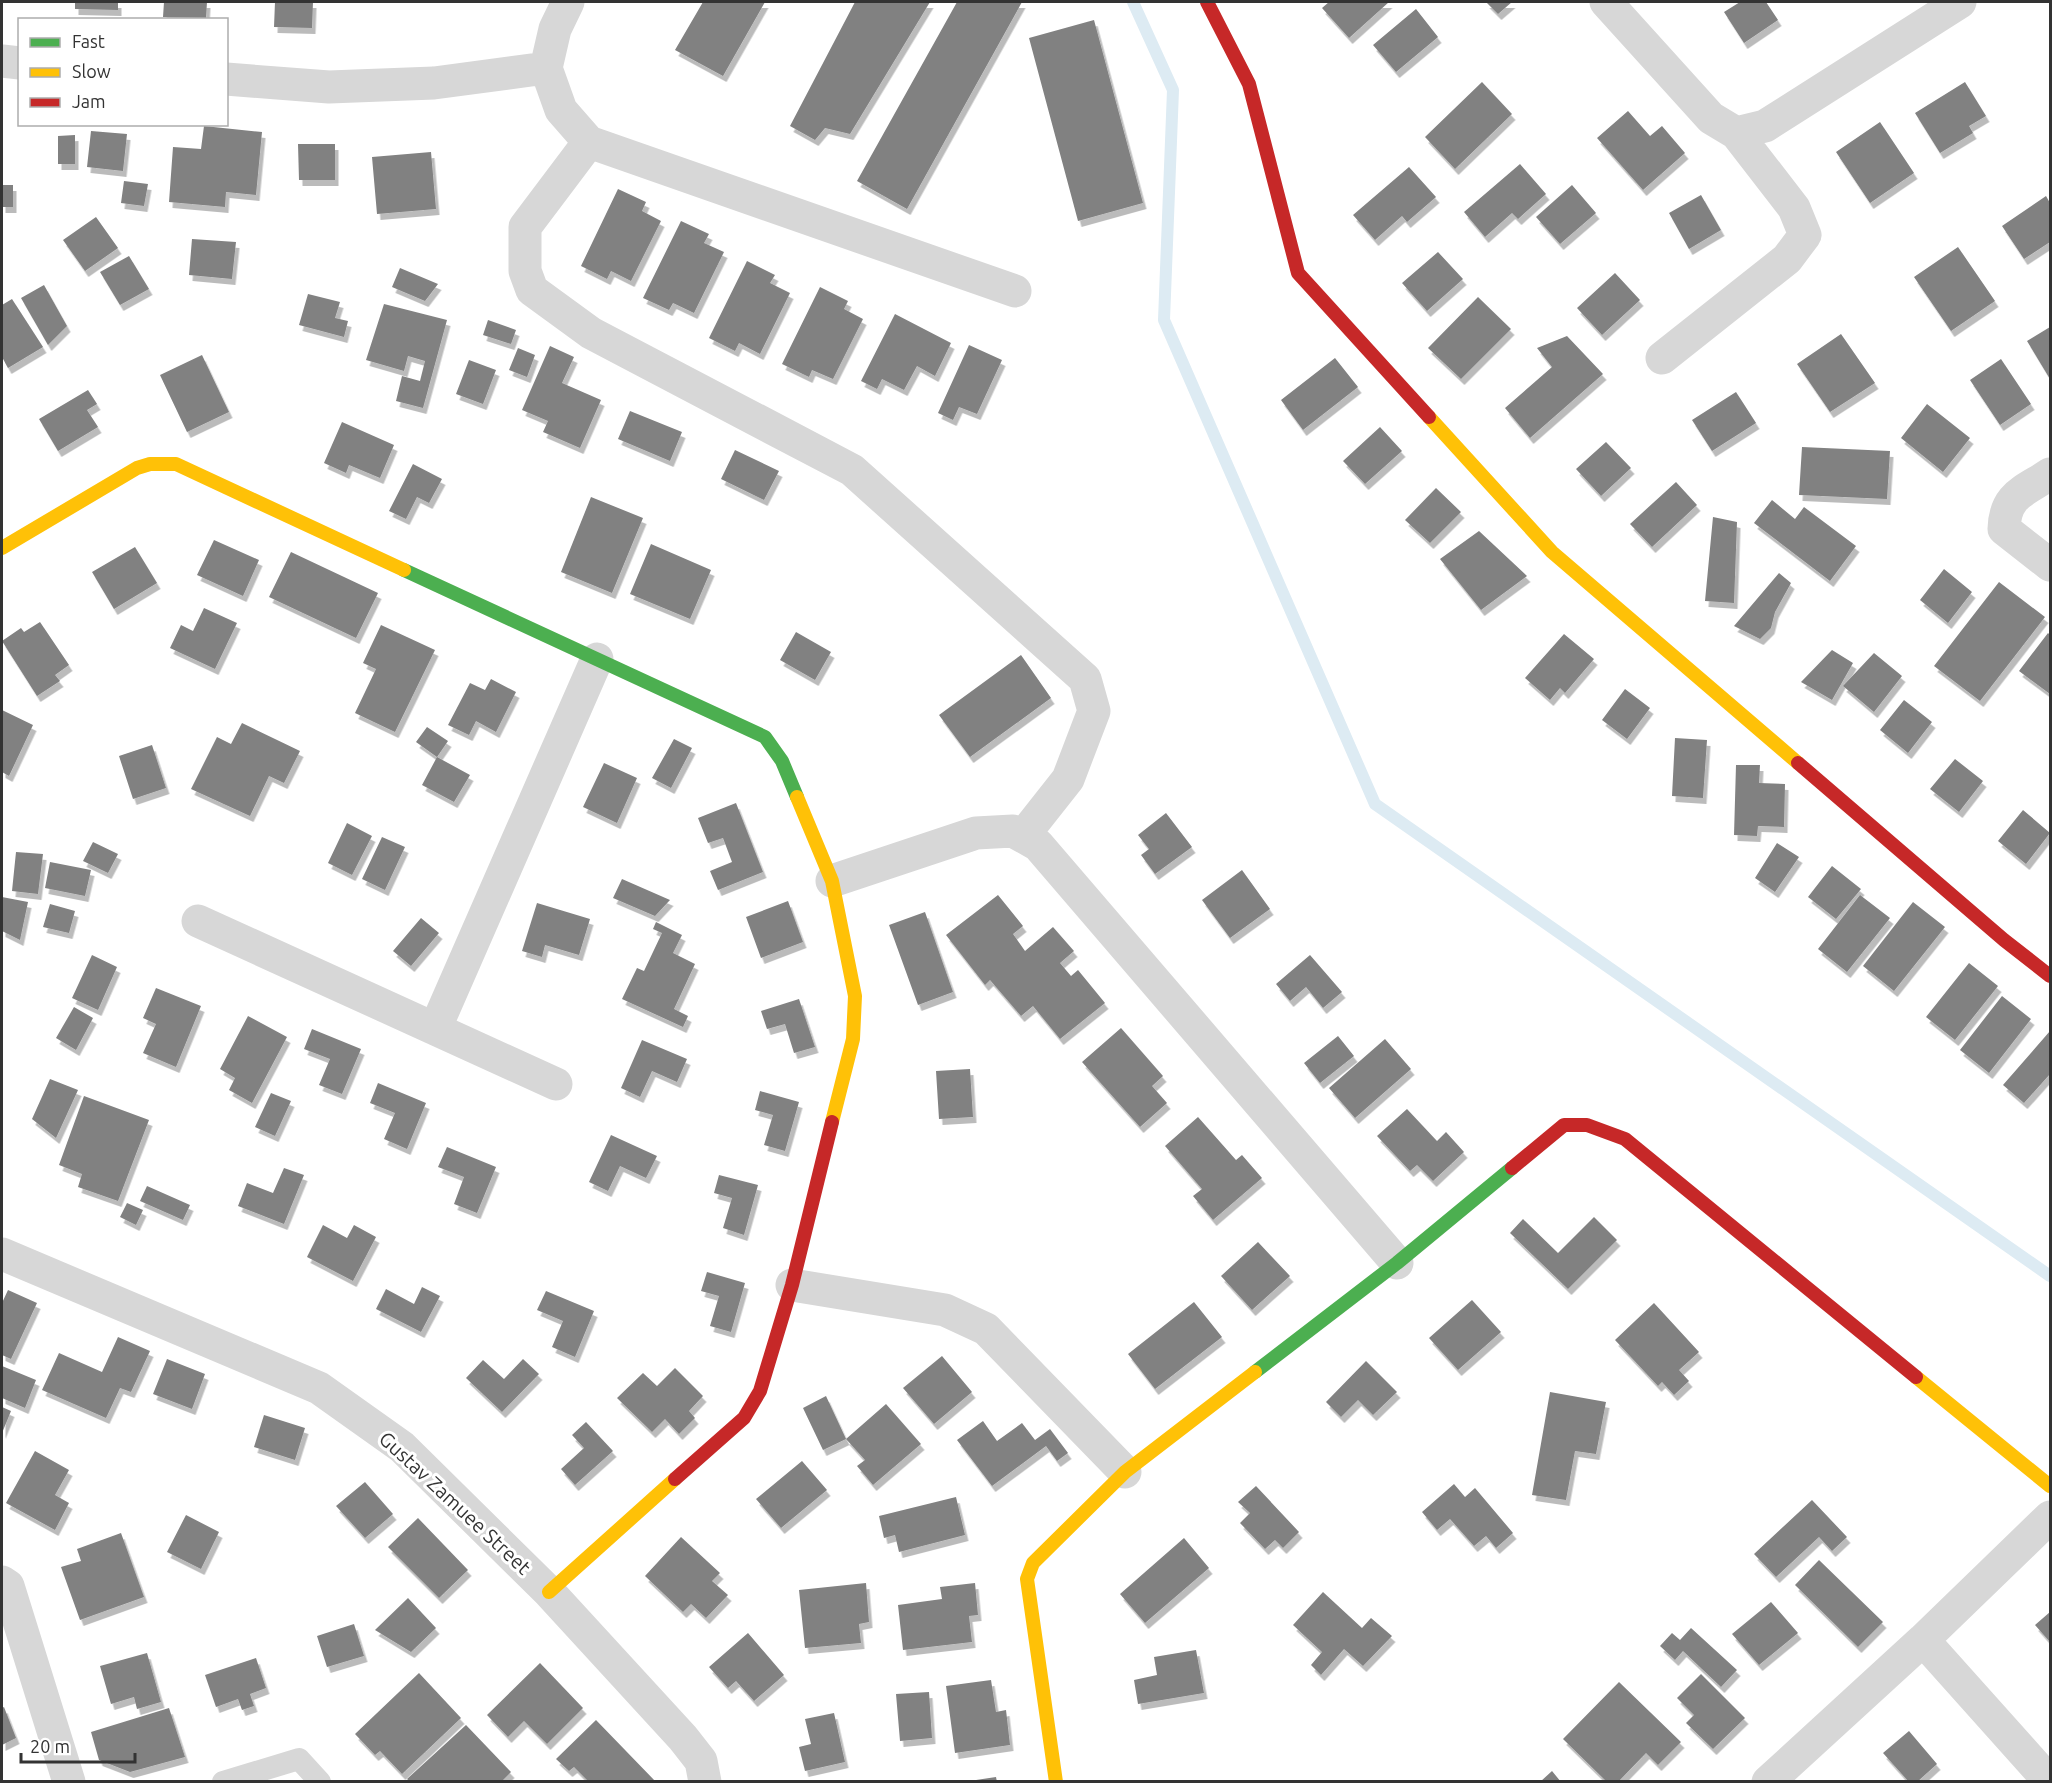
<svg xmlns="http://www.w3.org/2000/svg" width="2052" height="1783" font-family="Ubuntu,sans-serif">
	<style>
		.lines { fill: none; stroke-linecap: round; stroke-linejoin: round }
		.stream { stroke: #ddebf3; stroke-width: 12 }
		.building { fill: #818181; filter: url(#shadow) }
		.lane { stroke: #d7d7d7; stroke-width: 22 }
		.street { stroke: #d7d7d7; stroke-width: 33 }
		.fast { stroke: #4caf50; stroke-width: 14 }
		.slow { stroke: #ffc107; stroke-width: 14 }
		.jam { stroke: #c62828; stroke-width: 14 }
		.labels { text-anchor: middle; stroke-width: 6; stroke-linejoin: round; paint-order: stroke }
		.street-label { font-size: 20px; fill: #333; stroke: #fff }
	</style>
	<defs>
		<filter id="shadow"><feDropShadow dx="3.5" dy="6" stdDeviation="0" flood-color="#0004"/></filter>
	</defs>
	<rect width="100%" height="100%" fill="#fff"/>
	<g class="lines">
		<path class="stream" d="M1133,2L1173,90L1164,320L1375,804L2050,1276"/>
	</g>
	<path class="building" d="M75,2H118V10L75,9Z
		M164,2H207L206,18L163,17Z
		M275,2H313L312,28L274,27Z
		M703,2H765L723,76L675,50Z
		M855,2H930L850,134L825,128L815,140L790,126Z
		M957,2H1022L907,209L857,181Z
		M1329,2H1389L1349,38L1322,8Z
		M1486,2H1512L1498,14Z
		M1740,2H1766L1778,20L1744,43L1724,12Z
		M1416,9L1438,37L1396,72L1373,45Z
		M1094,20L1143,203L1078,221L1029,38Z
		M1482,82L1512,114L1455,169L1425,137Z
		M1965,82L1986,116L1969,126L1973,133L1940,153L1915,113Z
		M1628,111L1650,136L1662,126L1685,153L1643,190L1597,138Z
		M1880,122L1914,173L1870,203L1836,152Z
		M204,126L262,132L256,195L226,192L225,207L169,202L173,147L201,149Z
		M91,131L127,134L123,171L87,167Z
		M75,135V164H58V136Z
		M298,144H335V180H299Z
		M431,152L436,209L377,214L372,157Z
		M1520,164L1546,194L1518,219L1512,213L1485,237L1464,212Z
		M1409,167L1436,197L1407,222L1402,216L1375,240L1353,215Z
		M124,181L148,184L144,206L121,203Z
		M2,185H13V207H2Z
		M1572,185L1596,213L1560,244L1536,217Z
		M618,189L646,202L642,211L661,221L631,281L611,271L607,279L581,266Z
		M1701,195L1721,230L1689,249L1669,213Z
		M2046,196L2050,203V242L2024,259L2002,226Z
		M96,217L118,248L85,271L63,240Z
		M681,221L709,234L704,243L724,252L694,313L673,303L669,310L643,298Z
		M192,239L236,242L232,279L189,275Z
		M1958,247L1995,301L1951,331L1914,277Z
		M1438,252L1463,279L1427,311L1402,283Z
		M129,256L149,289L120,305L100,272Z
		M747,261L775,275L770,283L790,293L760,354L739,343L735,351L709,338Z
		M400,268L438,284L425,301L392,287Z
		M1615,273L1640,300L1602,335L1577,308Z
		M44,285L67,326L48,345L21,298Z
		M820,287L848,301L844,309L863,319L833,379L812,370L809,377L782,364Z
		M308,294L340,302L335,318L348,321L344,337L299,325Z
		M1478,297L1511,329L1461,379L1428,348Z
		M12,299L43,347L8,368L2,357V305Z
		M384,304L447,320L423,408L396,401L402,376L420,381L425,361L408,356L404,371L366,360Z
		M895,314L951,343L935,376L917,366L904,390L882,379L877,389L861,381Z
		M488,320L516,330L511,344L483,335Z
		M2050,327V379L2027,341Z
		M1841,334L1875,383L1830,412L1797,364Z
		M1567,336L1603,374L1530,438L1505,408L1552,367L1537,348Z
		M969,345L1002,360L977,414L959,407L953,420L938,413Z
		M550,346L574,357L562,383L601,400L580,448L543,432L548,421L522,410Z
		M518,348L535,355L527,377L509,370Z
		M202,355L229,412L187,432L160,375Z
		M1335,358L1358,387L1303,430L1281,400Z
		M2001,359L2031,404L2000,425L1970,380Z
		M469,360L496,370L483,404L456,394Z
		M88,390L97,404L87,410L98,427L58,451L39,419Z
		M1736,392L1756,423L1712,451L1692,420Z
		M1927,404L1970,438L1943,472L1901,438Z
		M630,411L682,432L670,461L618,439Z
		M342,422L394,445L380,478L349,465L346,473L324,463Z
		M1380,427L1402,451L1365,484L1343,461Z
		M1606,442L1631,468L1601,496L1576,469Z
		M1802,447L1890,451L1887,499L1799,495Z
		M735,450L779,471L764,500L721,479Z
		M413,464L442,479L429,503L417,497L406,519L389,511Z
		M1676,482L1697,505L1652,547L1630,524Z
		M1436,488L1461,512L1430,543L1405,520Z
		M591,497L643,518L612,593L561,572Z
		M1772,500L1795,519L1804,507L1856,546L1830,581L1754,523Z
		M1713,517L1737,522L1734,603L1705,601Z
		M1479,531L1527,576L1481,610L1440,559Z
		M214,540L259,560L243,596L197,575Z
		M651,544L711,570L690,619L630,594Z
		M135,547L157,583L114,609L92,572Z
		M291,552L378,593L356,638L269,597Z
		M1944,569L1972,592L1948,623L1920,600Z
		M1779,573L1791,583L1775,612L1771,628L1760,639L1734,626Z
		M1999,582L2045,617L1980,701L1934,666Z
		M204,608L237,623L215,669L170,648L181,625L193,631Z
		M40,622L69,665L55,675L60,681L37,696L2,641L21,628L24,632Z
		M381,625L435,650L395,732L355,713L376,669L363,663Z
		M796,632L831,652L815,680L780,660Z
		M2048,633L2050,635V694L2019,671Z
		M1564,634L1594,659L1565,693L1560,688L1550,700L1525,678Z
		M1832,650L1853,663L1832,700L1801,682Z
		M1874,653L1902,676L1874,712L1843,686Z
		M1021,655L1051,698L970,757L939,715Z
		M491,679L516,692L496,732L476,721L469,735L448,725L470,683L485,690Z
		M1625,689L1650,708L1627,739L1602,720Z
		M1904,700L1932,722L1908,753L1880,730Z
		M2,710L33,725L9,776L2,772Z
		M242,723L300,751L284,783L269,776L250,816L191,789L217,737L231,744Z
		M427,727L448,741L437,757L416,742Z
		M1675,738L1707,740L1703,798L1672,796Z
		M674,739L692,748L671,788L652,778Z
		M152,745L166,788L133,799L119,756Z
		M437,757L470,775L454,802L422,785Z
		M1955,759L1983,781L1959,812L1930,789Z
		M604,763L637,778L617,823L583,807Z
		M1736,765H1760L1759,783L1785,784L1784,827L1758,826L1757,836L1734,835Z
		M736,803L763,872L718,890L710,871L732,862L723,838L708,843L698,818Z
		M2023,810L2050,833L2026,864L1998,841Z
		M1166,813L1192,847L1155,874L1141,855L1149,849L1138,835Z
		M347,823L372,836L352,875L328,863Z
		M382,837L405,847L385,890L362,879Z
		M93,842L118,854L108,873L83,861Z
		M1777,843L1799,857L1775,892L1755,878Z
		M16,852L43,854L38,894L12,891Z
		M50,862L91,870L85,896L45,888Z
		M1832,866L1861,889L1836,919L1808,897Z
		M1242,870L1270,909L1230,938L1202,900Z
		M622,879L670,900L655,916L613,898Z
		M998,895L1023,926L1013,934L1025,951L1053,927L1074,951L1060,963L1071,976L1078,970L1105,1003L1060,1039L1033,1006L1021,1016L990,980L985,985L946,935Z
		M1860,895L1890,918L1847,972L1818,949Z
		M2,897L28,902L20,940L2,931Z
		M788,901L803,942L761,958L746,917Z
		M1913,902L1945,927L1894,991L1863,966Z
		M537,903L590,919L579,955L545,945L542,957L522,951Z
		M50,904L75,911L69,933L43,927Z
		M925,912L953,992L918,1005L889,925Z
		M421,918L439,933L411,966L393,951Z
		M656,922L682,935L673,953L695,964L674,1009L688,1016L683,1027L622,999L637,968L644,971L662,933L653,929Z
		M92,955L117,967L98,1010L72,998Z
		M1310,955L1342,992L1323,1008L1306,987L1290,1001L1276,984Z
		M1969,963L1998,986L1955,1040L1926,1017Z
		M156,988L201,1006L176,1067L143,1053L156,1024L143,1018Z
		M2002,996L2031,1019L1989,1073L1960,1050Z
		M799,999L815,1047L794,1053L785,1024L767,1029L761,1011Z
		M74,1007L93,1018L76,1050L56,1038Z
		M248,1016L287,1037L252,1103L229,1090L235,1078L220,1069Z
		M1121,1028L1163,1076L1152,1086L1167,1103L1140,1127L1082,1062Z
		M312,1029L361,1049L342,1094L319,1085L330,1059L304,1049Z
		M2050,1031V1074L2024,1103L2003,1085Z
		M1338,1036L1354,1056L1320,1083L1304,1063Z
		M1385,1039L1411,1069L1355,1118L1329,1088Z
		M642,1040L687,1059L677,1082L652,1071L640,1097L621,1088Z
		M970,1069L973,1117L939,1119L936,1071Z
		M50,1079L78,1090L56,1138L32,1119Z
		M378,1083L426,1103L407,1149L384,1139L395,1113L370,1103Z
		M760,1091L799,1102L785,1151L764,1145L773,1115L755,1110Z
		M271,1093L291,1101L275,1136L255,1127Z
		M84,1096L149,1120L118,1201L78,1187L82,1174L59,1165Z
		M1407,1109L1437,1141L1446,1132L1464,1152L1433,1181L1417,1165L1410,1171L1377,1136Z
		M1198,1117L1236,1160L1242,1155L1262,1178L1213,1220L1193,1196L1202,1189L1165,1146Z
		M611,1135L657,1156L646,1178L620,1166L608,1191L589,1182Z
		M447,1147L496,1167L477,1213L454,1204L464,1177L438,1167Z
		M284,1168L304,1175L284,1224L238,1206L247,1183L273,1193Z
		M719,1175L758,1185L744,1235L723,1228L732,1198L714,1193Z
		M147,1186L190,1205L183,1220L140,1201Z
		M127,1203L143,1210L136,1225L120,1217Z
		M1594,1217L1617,1240L1568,1289L1510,1233L1523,1219L1558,1253Z
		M323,1225L347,1238L354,1225L376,1237L353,1281L307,1257Z
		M1258,1242L1290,1276L1252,1310L1221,1276Z
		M707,1272L745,1283L731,1332L710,1326L719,1296L701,1291Z
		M422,1287L440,1296L421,1332L376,1309L386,1289L414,1304Z
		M8,1290L37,1303L11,1359L2,1355V1303Z
		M546,1291L594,1311L575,1357L552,1347L563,1321L537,1310Z
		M1472,1300L1501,1332L1458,1370L1429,1338Z
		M1194,1302L1222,1337L1155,1389L1128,1354Z
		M1654,1303L1699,1352L1679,1370L1689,1381L1674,1395L1662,1382L1658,1386L1615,1340Z
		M118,1337L150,1351L131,1392L120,1388L106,1418L42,1390L59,1353L102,1372Z
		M942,1356L972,1392L934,1424L903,1388Z
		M167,1359L205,1374L192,1409L153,1394Z
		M523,1359L539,1374L502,1412L466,1378L483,1360L504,1379Z
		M1366,1361L1397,1392L1373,1415L1358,1400L1341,1417L1326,1402Z
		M2,1366L36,1380L25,1408L2,1398Z
		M675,1368L703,1396L689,1411L695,1418L679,1434L665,1419L652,1432L617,1398L643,1373L657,1386Z
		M1550,1392L1606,1402L1596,1454L1575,1451L1566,1500L1532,1495Z
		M826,1396L846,1439L823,1450L803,1408Z
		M886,1404L921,1444L873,1485L857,1466L865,1460L846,1439Z
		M2,1407L11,1411L2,1433Z
		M264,1415L305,1428L295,1460L254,1447Z
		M983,1421L997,1441L1022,1423L1035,1440L1050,1429L1068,1453L1057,1461L1046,1446L992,1486L957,1440Z
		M586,1422L613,1451L575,1485L561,1469L584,1448L572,1435Z
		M35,1451L69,1470L55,1495L69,1503L55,1530L6,1503Z
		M802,1461L827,1490L781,1528L756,1499Z
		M365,1482L393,1514L365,1538L336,1506Z
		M1454,1484L1465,1497L1475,1488L1513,1533L1496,1548L1486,1536L1474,1546L1450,1519L1437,1530L1422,1512Z
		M1256,1486L1299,1532L1283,1548L1275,1540L1265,1549L1240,1523L1250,1513L1238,1502Z
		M956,1497L965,1535L899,1552L895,1535L884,1538L879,1516Z
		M1812,1500L1847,1537L1832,1551L1819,1537L1776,1577L1754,1554Z
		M186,1515L219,1532L201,1569L167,1552Z
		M418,1518L468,1570L439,1598L388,1547Z
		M121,1533L144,1597L80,1620L61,1567L81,1561L77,1549Z
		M681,1537L720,1573L712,1581L728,1595L706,1618L691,1604L683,1612L645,1576Z
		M1184,1538L1209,1568L1145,1623L1120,1594Z
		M1819,1560L1883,1622L1858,1647L1795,1585Z
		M866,1583L869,1622L859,1624L861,1643L805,1648L799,1590Z
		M975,1583L978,1615L969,1616L972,1642L903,1650L898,1605L942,1599L940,1587Z
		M1323,1592L1362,1628L1371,1618L1392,1636L1363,1666L1344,1649L1321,1675L1311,1665L1322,1652L1293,1625Z
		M408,1598L436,1628L411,1652L375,1630Z
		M1771,1602L1798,1633L1759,1665L1732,1634Z
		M2050,1612V1642L2035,1625Z
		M354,1624L364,1656L327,1667L317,1636Z
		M1691,1628L1737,1670L1721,1687L1683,1651L1675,1660L1660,1646L1672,1633L1680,1640Z
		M748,1633L784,1675L754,1701L736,1681L728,1688L709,1667Z
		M1196,1650L1204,1693L1138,1704L1134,1680L1157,1675L1154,1657Z
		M147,1653L161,1702L137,1709L134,1697L111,1704L100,1666Z
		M256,1658L266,1688L250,1694L254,1706L242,1710L238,1699L216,1707L205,1675Z
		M540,1663L583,1708L547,1744L524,1721L508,1737L487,1715Z
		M419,1673L461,1718L402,1774L380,1751L375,1755L355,1734Z
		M1701,1674L1745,1718L1713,1749L1686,1723L1694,1715L1677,1698Z
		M991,1680L996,1712L1006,1710L1010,1745L955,1753L946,1686Z
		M1619,1682L1681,1742L1658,1765L1646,1753L1618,1782H1607L1563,1739Z
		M929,1692L932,1738L900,1741L896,1694Z
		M4,1707L16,1738L2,1745V1708Z
		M169,1708L185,1757L130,1772L99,1760L91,1732Z
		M834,1713L845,1762L805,1771L799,1747L811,1744L805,1719Z
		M596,1720L656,1782H589L574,1767L569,1771L556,1759Z
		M466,1725L511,1772L501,1782H410L407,1779Z
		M1909,1731L1937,1764L1917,1782H1909L1883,1753Z
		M1552,1771L1561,1782H1540Z
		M996,1777L997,1782H976V1780Z"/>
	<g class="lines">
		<path class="lane" d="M223,1782L299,1759L320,1782"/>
		<path class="street" d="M1606,2L1711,118L1736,133L1765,126L1960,2
			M2,61L20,63
			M546,68L561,110L589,142L1015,291
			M226,79L329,87L434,83L546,68L555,29L568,2
			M589,142L525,227V271L532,290L591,333L852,470L1085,679L1094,711L1068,779L1023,836
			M1662,358L1787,259L1805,235L1794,208L1736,133
			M2050,474C2025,491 2005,494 2004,529L2050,565
			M832,881L976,833L1013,831L1038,845L1397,1263
			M198,921L556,1084
			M435,1029L597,659
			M2,1254L319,1388L402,1447L549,1592L683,1738L701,1761L705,1782
			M792,1285L945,1310L986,1329L1125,1472
			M2,1582L8,1586L69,1782
			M1923,1640L2050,1782
			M1768,1782L1923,1640L2050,1517"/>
		<path class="fast" d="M404,570L765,737L782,761L797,797
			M1255,1372L1397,1263L1512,1168"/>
		<path class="slow" d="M1429,417L1552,552L1798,763
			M2,548L137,468L150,464H176L404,570
			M797,797L832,881L855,996L853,1039L832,1122
			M1916,1377L2050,1486
			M549,1592L675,1479
			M1056,1782L1027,1579L1033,1563L1125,1472L1255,1372"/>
		<path class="jam" d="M1207,2L1249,84L1298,273L1429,417
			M1798,763L2004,940L2050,976
			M1512,1168L1564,1125H1587L1625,1139L1916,1377
			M675,1479L744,1418L760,1391L792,1285L832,1122"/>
	</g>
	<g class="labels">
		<g class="street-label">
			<text transform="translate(455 1503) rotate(43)" y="7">Gustav Zamuee Street</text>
		</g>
	</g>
	<rect width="2052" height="1783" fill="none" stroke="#333333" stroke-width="6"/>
	<rect x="18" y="18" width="210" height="108" fill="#ffffff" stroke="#adadad" stroke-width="1.5"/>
	<rect x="30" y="38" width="30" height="9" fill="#4caf50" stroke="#adadad" stroke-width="1.5"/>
	<text x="72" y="48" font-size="18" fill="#333333">Fast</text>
	<rect x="30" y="68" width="30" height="9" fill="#ffc107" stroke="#adadad" stroke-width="1.5"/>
	<text x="72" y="78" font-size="18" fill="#333333">Slow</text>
	<rect x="30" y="98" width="30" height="9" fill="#c62828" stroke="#adadad" stroke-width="1.5"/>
	<text x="72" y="108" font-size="18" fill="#333333">Jam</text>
	<path d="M21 1753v9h114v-9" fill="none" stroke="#333333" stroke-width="3"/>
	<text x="30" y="1753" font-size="18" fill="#333333" stroke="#ffffff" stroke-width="4.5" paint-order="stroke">20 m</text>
</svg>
